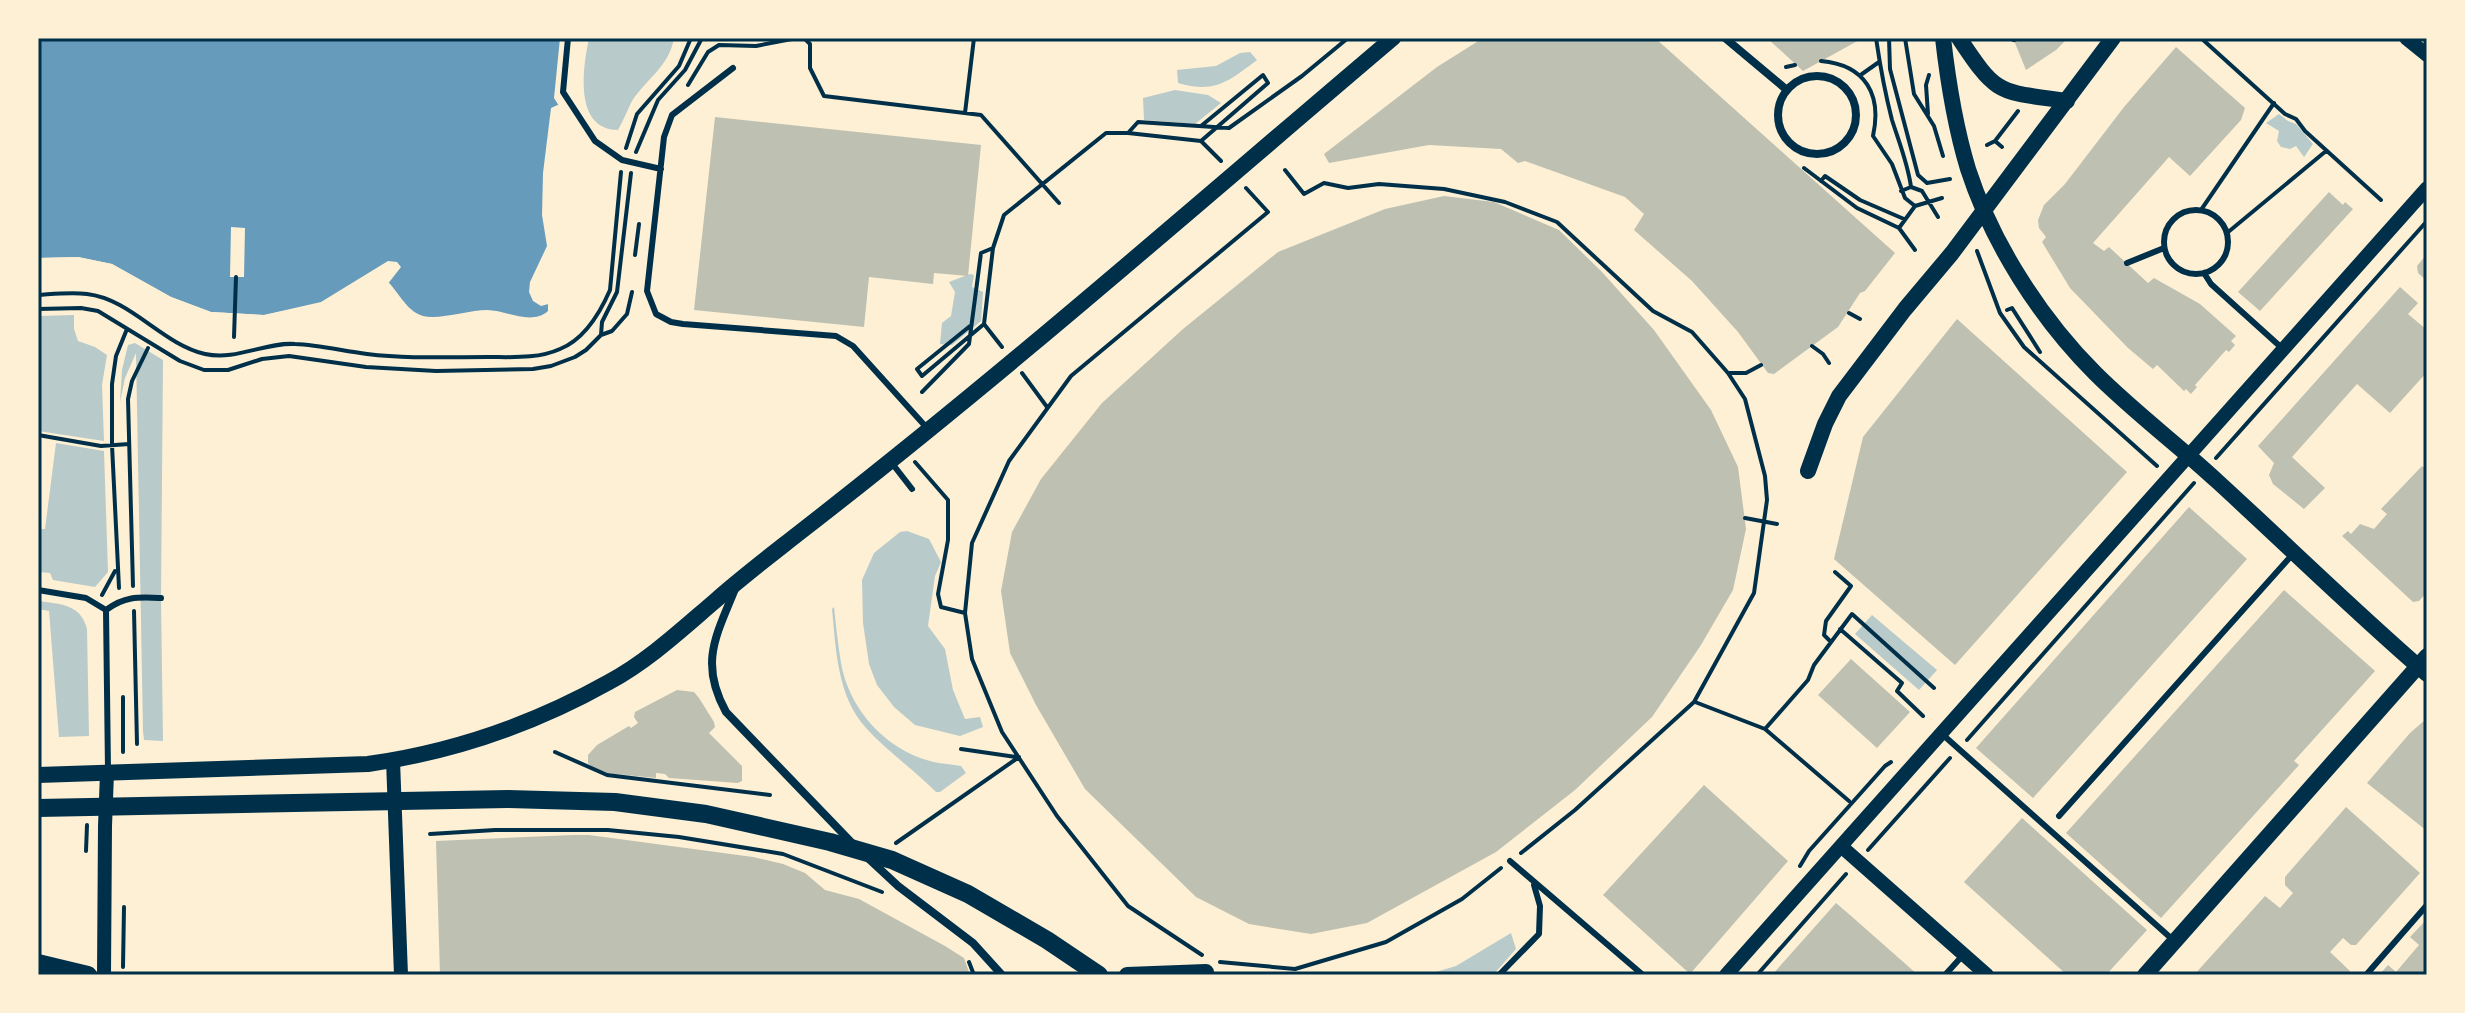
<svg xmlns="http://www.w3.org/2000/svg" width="2465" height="1013" font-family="Spectral,serif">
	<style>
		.green { fill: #b9caca }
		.water { fill: #669bbc }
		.pier { fill: #fdf0d5 }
		.building { fill: #bec0b2 }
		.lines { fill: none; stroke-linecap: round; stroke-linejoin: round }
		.path { stroke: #003049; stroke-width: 4 }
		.service { stroke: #003049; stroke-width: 6 }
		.minor { stroke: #003049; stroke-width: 8 }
		.tertiary { stroke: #003049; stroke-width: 14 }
		.secondary { stroke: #003049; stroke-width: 16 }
		.primary { stroke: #003049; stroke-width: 18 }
		.neatline { fill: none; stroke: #003049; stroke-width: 3 }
	</style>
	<rect width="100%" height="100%" fill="#fdf0d5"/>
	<path class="green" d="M589,38H674C669,67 647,78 632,101C627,111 623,121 618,130C573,129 583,67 589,38Z
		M1250,52L1257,60C1229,81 1215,94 1178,83L1177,70L1216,66L1240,53Z
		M1175,90L1208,95L1221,103L1195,124L1144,120L1143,98Z
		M2279,114L2288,121L2296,124L2313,144L2304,157L2296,146L2290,149L2281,147L2277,141L2279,131L2266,123Z
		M970,274L974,275L972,287L983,292L981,321L952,345L940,344L942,323L951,316L955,292L949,282Z
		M74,315V329L78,341L95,347L107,355L102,385L104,441L38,431V316Z
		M135,343L163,360L161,598L163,741L144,740L143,731L136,353L125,378L120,402L122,370L128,345Z
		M56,443L104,451L108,572L95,587L53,580L50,573L38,572L39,529H45Z
		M907,531L929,539L941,562L935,576L928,626L945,649L953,690L965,719L980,717L983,727L960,736L915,725L894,707L877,685L869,664L863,623L862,580L874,553L900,532Z
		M38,601C60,604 81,604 87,629L89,736L59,737L49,611L38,609Z
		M834,607C836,626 838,645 841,663C849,709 885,749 930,761C939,764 951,764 961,766L966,773L940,792H936C914,770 887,751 866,728C837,696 836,649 832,609Z
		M1872,615L1937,670L1919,690L1855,634Z
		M1511,933L1516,949L1493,975H1426L1456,966Z"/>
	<path class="water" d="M38,38H560L554,98L561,109L551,246L536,286L538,297L548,304V311C531,326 506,310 487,310C469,310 440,320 423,316C405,311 397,288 383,277L351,286L321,303L264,315L211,312L171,297L112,264L78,257L38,258Z"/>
	<path class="pier" d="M562,103L568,129L555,246L540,286L541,295L552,303L541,306L533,301L529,292L530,282L547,246L542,215L543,173L551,108Z
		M231,227L245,228L244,277H230Z
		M78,257L112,264L171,297L211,312L264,315L321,302L388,261L397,262L401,267L387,285L381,280H374L323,306L264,319L210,316L169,300L111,268L78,261L38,262V258Z"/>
	<path class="building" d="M1483,38H1655L1895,253L1865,291L1860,293L1838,327L1774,374L1768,373L1738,332L1692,281L1634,230L1644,214L1625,197L1525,161L1518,163L1501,149L1429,145L1329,163L1324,154L1437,67Z
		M1767,38H1863L1803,71Z
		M2013,38H2068L2056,50L2026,70Z
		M2176,47L2245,108L2241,120L2190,176L2169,157L2093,243L2104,251L2109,247L2148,283L2154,278L2200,304L2236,336L2231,341L2235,345L2229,352L2226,350L2195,385L2197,387L2191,394L2186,389L2184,391L2157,365L2153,369L2128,348L2070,288L2042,242L2046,237L2039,228L2038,220L2044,205L2065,184L2124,107Z
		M715,117L981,145L968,276L934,273L933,284L869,277L864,327L694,310Z
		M2329,192L2343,205L2345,202L2353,209L2260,311L2238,292Z
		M1444,196L1494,202L1559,230L1602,272L1654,330L1711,410L1738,467L1746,529L1733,590L1701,645L1652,717L1575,790L1496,852L1367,923L1311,934L1249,924L1196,897L1085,789L1036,705L1010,653L1001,591L1012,532L1041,479L1102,403L1183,329L1278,252L1385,209Z
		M2427,254V281L2418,273L2417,266Z
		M2400,287L2418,303L2408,314L2427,330V372L2390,413L2357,384L2292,457L2325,488L2304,509L2273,484L2269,475L2274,463L2258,446Z
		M1957,319L2127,472L1955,665L1834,559L1863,437Z
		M2422,466L2427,470V592L2419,601L2413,602L2342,536L2348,531L2351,534L2360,524L2374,529L2387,514L2381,509Z
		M2189,507L2247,559L2033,798L1976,748Z
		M2284,590L2375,671L2294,761L2299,765L2161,918L2066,833Z
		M1851,659L1910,712L1877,748L1818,695Z
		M677,690L694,692L699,698L714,722L715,727L709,733L742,766V781L738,783L669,778L665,774L656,773V778L606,773L593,768L588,763V755L597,745L629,726L631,728L638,723L634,717L635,712Z
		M2425,720L2427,722V831L2367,783L2410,733Z
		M1704,785L1788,861L1690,974L1603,895Z
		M2346,807L2420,873L2356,945H2351L2343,938L2330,952L2350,971L2347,975H2194L2265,896L2280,908L2293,893L2285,885V877Z
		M2022,818L2147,930L2106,975H2067L1964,882Z
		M573,835H589L753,857L783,864L805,873L825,890L859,899L945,946L964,958L970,975H440L436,841Z
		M1836,903L1850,915L1918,975H1772Z
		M2427,919V975H2379L2388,965L2396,972L2419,945L2410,937Z"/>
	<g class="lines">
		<path class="path" d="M804,38L810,44V68L824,96L981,115L1059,203
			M1876,38C1880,65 1885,93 1892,120C1899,142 1908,164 1911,187
			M1889,38L1890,69L1918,175L1927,183L1950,179
			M1905,38L1914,94L1934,126L1943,156
			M2201,38L2285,114L2296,119L2305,131L2381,200
			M1821,61C1866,65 1882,95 1873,136L1892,164L1905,198L1915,206
			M1786,67L1795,65
			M1862,74L1879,62
			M688,85L708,52L719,45L756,46L797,38
			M965,113L974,38
			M1928,114L1926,85L1929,75
			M1201,126L1263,75L1268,83L1201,141
			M1128,133L1201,141L1221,161
			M1995,141L2018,111
			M1987,145L1995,141L2002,147
			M626,148L637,114L679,66L691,38
			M636,152L658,100L685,70L702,38
			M1804,168L1857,208L1899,228L1915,250
			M1285,170L1304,194L1324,183L1348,188L1379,184L1444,189L1505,202L1557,222L1653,311L1692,332L1728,373L1745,399L1765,476L1767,500L1754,593L1694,702L1575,810L1521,853
			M1821,181L1825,176L1860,200L1904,219
			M1901,191L1911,187L1922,191L1938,217
			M2201,210L2274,103
			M1899,228L1915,206L1942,198
			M2227,233L2326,151
			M993,248L984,324L1002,347
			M1977,251L2000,313L2024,347L2157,466
			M635,255L639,224
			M38,295C54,294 71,292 87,294C131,299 162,344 205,354C236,361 265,342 295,344C319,345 343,351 367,354C407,359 448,357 488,357C512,357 538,359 560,349C585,339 600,313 610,290L621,172
			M38,309L81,308L98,311L180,361L204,370H228L262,359L289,356L366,367L436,371L533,369L551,366L575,357L586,350L601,335L612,331L627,314L632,292
			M2007,310L2012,308L2040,352
			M1849,313L1860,319
			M970,326L917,369L922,376L984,324
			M601,335L602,322L617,292L631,173
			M234,337L236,277
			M1812,346L1823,354L1829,363
			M1022,373L1047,407
			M1728,373H1746L1761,365
			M922,392L969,344L981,253L993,248L1004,215L1106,133H1128L1138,122L1229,128L1302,76L1348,38
			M38,435L101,446L129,444
			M2216,458L2427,221
			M915,462L948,500V540L938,594L941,607L965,613
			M1745,518L1777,524
			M133,586L128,399L132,381L148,348
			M119,588L112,445V384L116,356L127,329
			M102,595L115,571
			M134,611L137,744
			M1840,629L1902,683L1897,691L1923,716
			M1831,642L1824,635L1826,621L1851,586L1835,572
			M1695,702L1765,729L1849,801
			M1765,729L1808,680L1814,665L1852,614L1934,688
			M1967,740L2194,483
			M961,749L1016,757
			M123,752V697
			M555,752L607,775L770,795
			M430,834L495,830H608L679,837L783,854L882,892
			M896,843L1019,757
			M1868,850L1950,758
			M86,851L87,825
			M1800,866L1809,851L1885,766L1891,762
			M1202,955L1128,906L1057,816L1002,732L972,659L965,613L972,543L1009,461L1071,376L1268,212L1246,188
			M969,962L974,975
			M1220,962L1295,969L1386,942L1462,899L1501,868
			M123,967L124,907
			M1013,974L1031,975
			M1757,975L1846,874"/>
		<path class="service" d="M568,38L563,92L595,141L622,160L661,169
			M2012,38L2014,39
			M733,68L672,115L664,137L647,291L656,314L671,322L683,324L836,336L853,346L927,428
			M2164 242a32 32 0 1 1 64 0a32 32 0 1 1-64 0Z
			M2127,263L2164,248
			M2204,273L2211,284L2283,349
			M891,462L912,489
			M38,590L86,598L106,610
			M106,610L108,770
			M106,610C125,596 138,597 161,598
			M1942,734L2172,939
			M2059,816L2292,555
			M1510,861L1643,975
			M1499,975L1539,934L1540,906L1534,885
			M1945,975L1964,954
			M2366,975L2427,905"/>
		<path class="minor" d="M1725,38L1787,90
			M1778 115a39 39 0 1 1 78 0a39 39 0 1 1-78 0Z
			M735,589C716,636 699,663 726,712L853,844
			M869,859L898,886L973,943L1002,975"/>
		<path class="tertiary" d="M2406,38L2427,55
			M393,760L401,975
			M1842,847L1987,975
			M104,975L105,826L107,773
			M1726,975L2427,188"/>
		<path class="secondary" d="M1943,38C1948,82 1955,126 1968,169C1992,243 2040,318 2095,373C2134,412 2177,444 2217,481C2287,545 2355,612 2427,674
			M1959,38C1998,97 1998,91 2067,101
			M1808,471L1825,424L1839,396L1905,309L1952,253L2113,38
			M38,775L368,764C453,752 534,724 609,682C648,661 681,630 715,601C742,577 771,555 799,533C1003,375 1196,205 1393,38
			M1127,975L1206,972
			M2145,975L2427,656"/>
		<path class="primary" d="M38,808L508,799L615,802L706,814L830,842L892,860L968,894L1047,940L1099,975
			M38,963L88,975"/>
	</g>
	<rect width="2465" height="1013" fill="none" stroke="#fdf0d5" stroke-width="80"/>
	<rect x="40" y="40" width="2385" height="933" class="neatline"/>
</svg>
